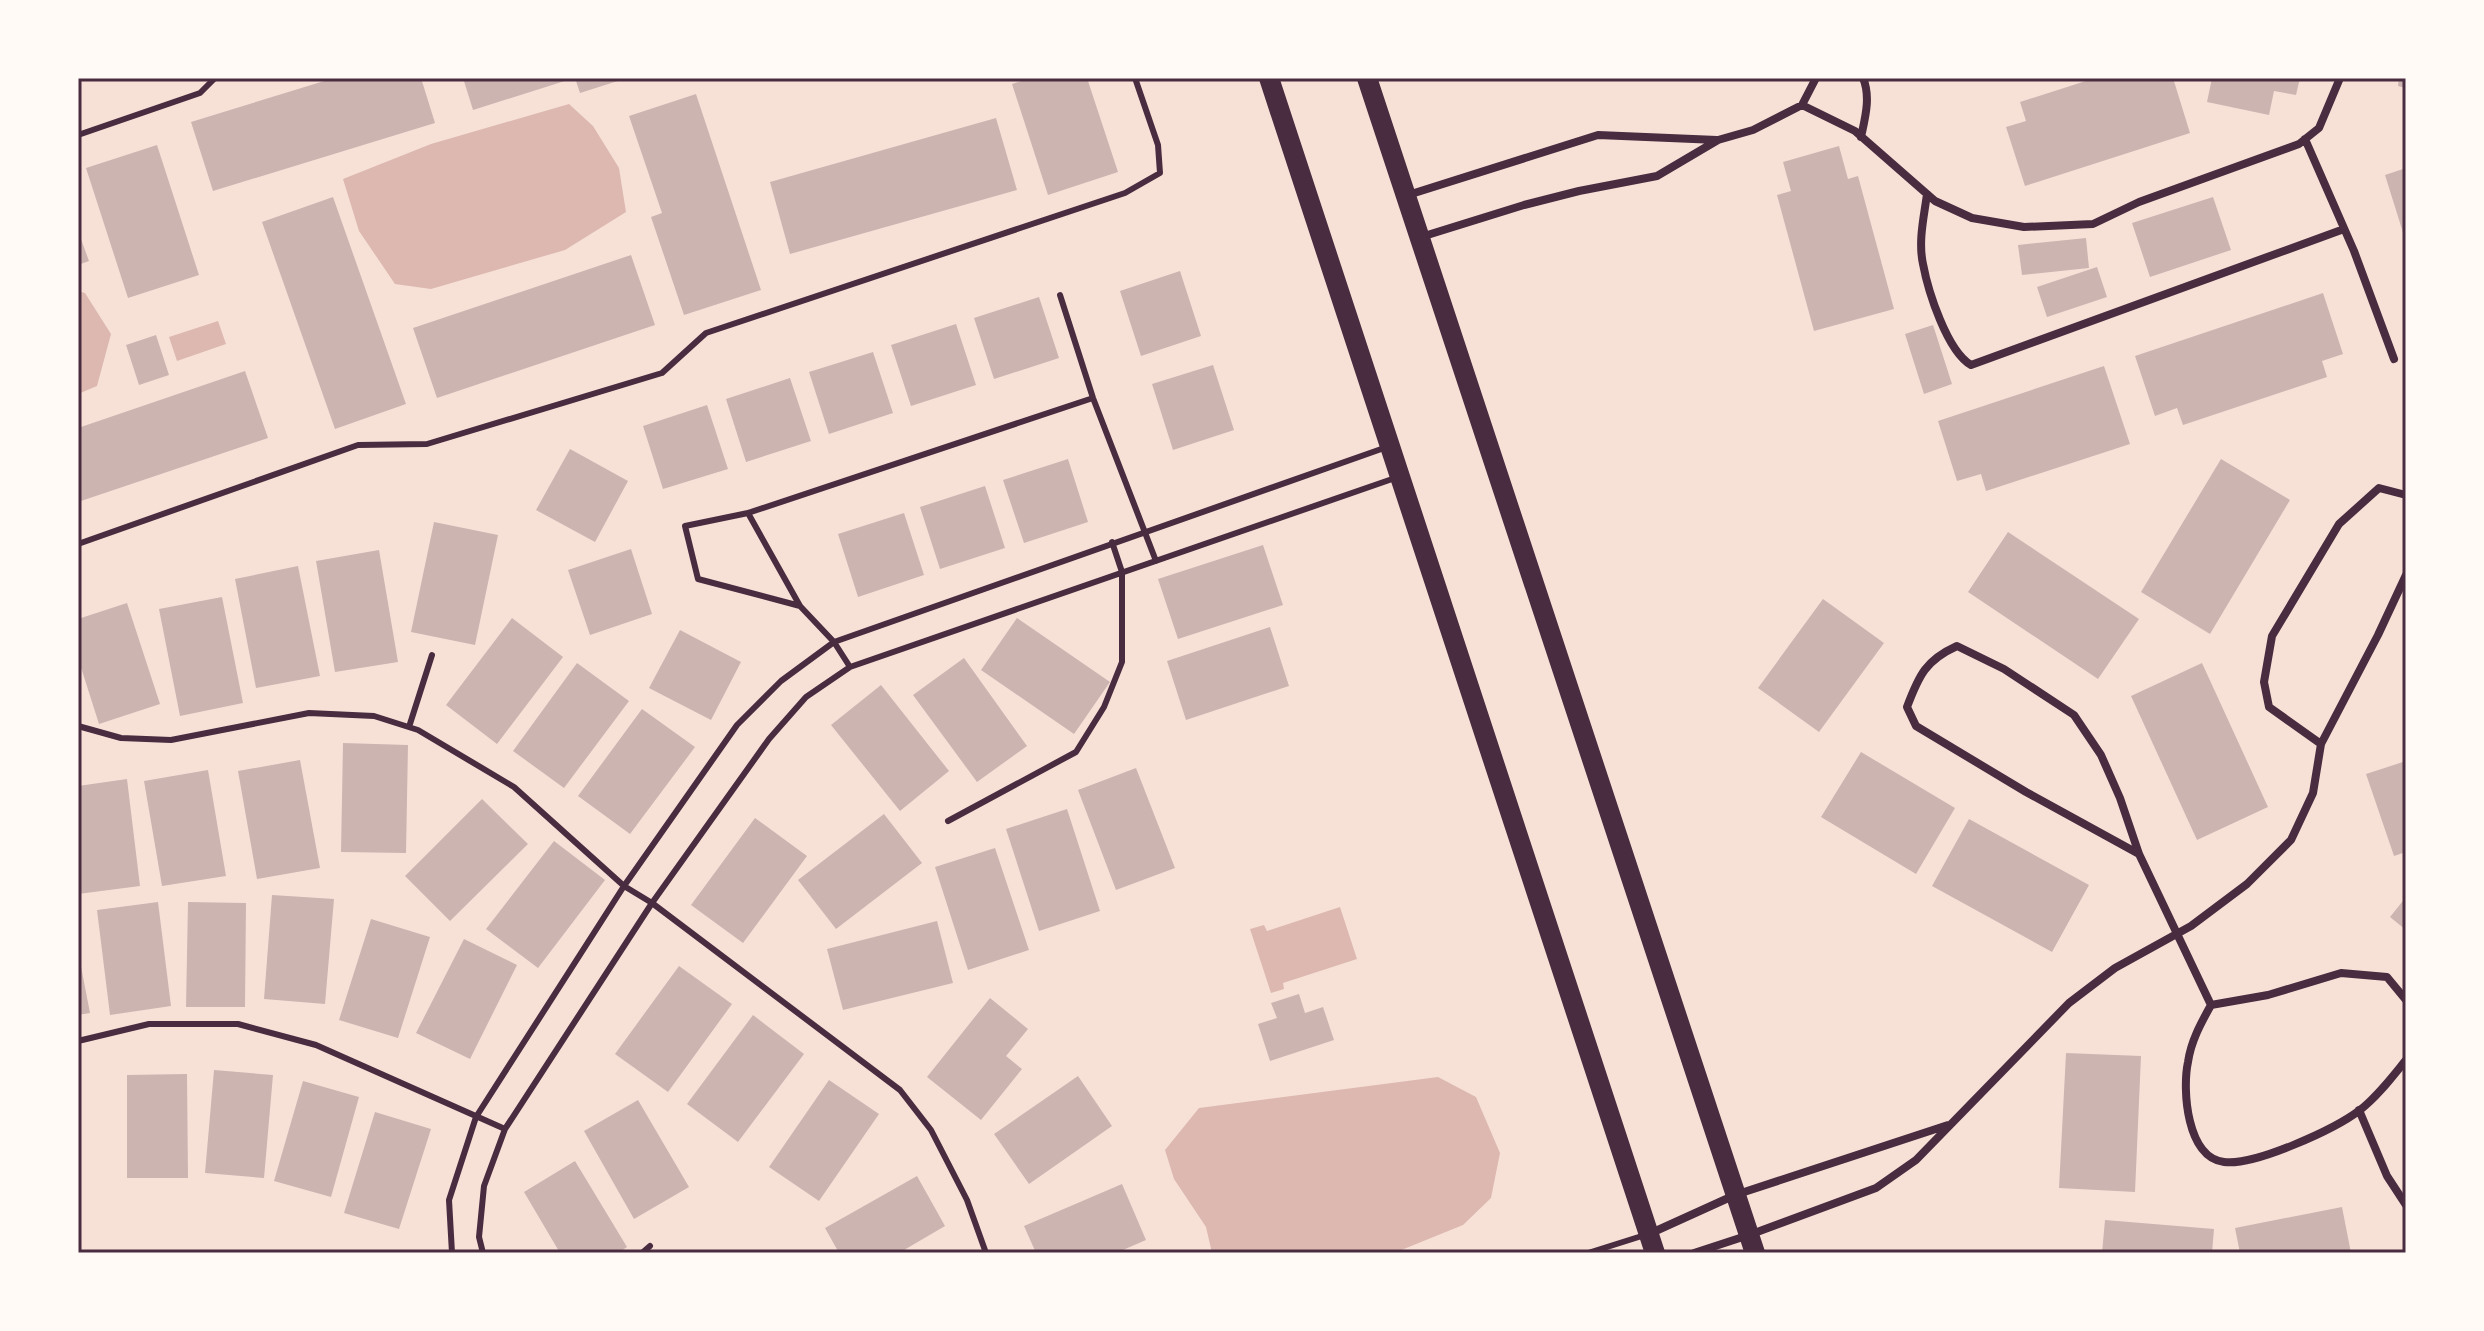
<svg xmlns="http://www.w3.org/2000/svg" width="2484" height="1331" font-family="Helvetica,sans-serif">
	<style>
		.water { fill: #dcb8b0 }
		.building { fill: #ccb4b1 }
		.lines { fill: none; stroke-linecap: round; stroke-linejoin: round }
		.service { stroke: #4a2c40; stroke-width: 6 }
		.minor { stroke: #4a2c40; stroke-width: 8 }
		.primary { stroke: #4a2c40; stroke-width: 20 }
		.neatline { fill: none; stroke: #4a2c40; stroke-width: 3 }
	</style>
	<rect width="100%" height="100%" fill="#f7e1d7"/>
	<path class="water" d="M569,104L593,126L619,168L626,212L565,250L431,289L395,284L359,231L343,179L431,144Z
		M78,291L85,293L111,334L97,386L78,394Z
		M218,321L226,344L177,361L169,337Z
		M1340,907L1357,959L1283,983L1284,989L1271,993L1250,929L1264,925L1267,931Z
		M1438,1077L1476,1097L1500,1153L1491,1198L1463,1225L1394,1253H1212L1206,1227L1174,1179L1165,1150L1199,1108Z"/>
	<path class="building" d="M334,78H421L435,123L213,191L191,122Z
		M463,78H571V79L473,110Z
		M575,78H624V79L580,93Z
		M1031,78H1087L1118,172L1048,195L1012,84Z
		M2095,78H2173L2190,133L2025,186L2006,127L2026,121L2020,102Z
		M2212,78H2300L2296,95L2274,91L2269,115L2207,102Z
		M2399,78H2406V88L2398,86Z
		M696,94L761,290L684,315L651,217L662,213L629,116Z
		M996,118L1017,190L790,254L770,182Z
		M157,145L199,275L128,298L86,168Z
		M1839,146L1848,179L1858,176L1894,309L1814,331L1777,195L1791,191L1783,162Z
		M2406,168V239H2405L2385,175Z
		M333,197L406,404L335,429L262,222Z
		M2213,197L2231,250L2150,277L2132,223Z
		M78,231L89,261L78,265Z
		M2086,238L2089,268L2022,275L2018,245Z
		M631,255L655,325L437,398L413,328Z
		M2097,267L2107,297L2047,317L2037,287Z
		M1180,271L1201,336L1141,356L1120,291Z
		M2323,293L2343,354L2322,361L2327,377L2183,425L2177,408L2155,416L2135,356Z
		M1039,297L1059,358L994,379L974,318Z
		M956,324L976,385L911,406L891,345Z
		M1933,325L1952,384L1924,394L1905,334Z
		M156,335L169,375L139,385L126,345Z
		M873,352L893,413L829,434L809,372Z
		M1213,365L1234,430L1173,450L1152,384Z
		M2104,366L2130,444L1986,491L1981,474L1957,481L1938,421Z
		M245,371L268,438L78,502V428Z
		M790,378L811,441L746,462L726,399Z
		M707,405L728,469L663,489L643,426Z
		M570,449L628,481L595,542L536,510Z
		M1068,459L1088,522L1024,543L1003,480Z
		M2221,459L2290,500L2210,634L2141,592Z
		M985,486L1005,548L940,569L920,507Z
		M904,513L924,575L858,597L838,534Z
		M434,522L498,535L475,645L411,632Z
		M2008,532L2139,619L2098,679L1968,592Z
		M1263,545L1283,605L1178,639L1158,579Z
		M631,549L652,614L590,635L568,570Z
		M379,550L398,662L335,672L316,561Z
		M298,566L320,676L256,688L235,579Z
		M222,597L243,703L180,716L159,609Z
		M1823,599L1884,643L1819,732L1758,688Z
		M127,603L160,704L99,724L78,658V619Z
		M512,618L563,657L497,744L446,705Z
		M1017,618L1110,682L1074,734L981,670Z
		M1270,627L1289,686L1186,720L1167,661Z
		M680,630L741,662L711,720L649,688Z
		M964,658L1027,746L977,782L913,695Z
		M577,663L629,701L564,788L513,751Z
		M2202,663L2268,807L2197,840L2131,696Z
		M881,685L949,771L900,811L831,725Z
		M642,709L695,747L630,834L578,796Z
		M343,743L408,745L406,853L341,852Z
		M1861,752L1955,808L1916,874L1821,817Z
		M300,760L320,868L257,879L238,771Z
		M2406,761V852L2394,856L2366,774Z
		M1136,768L1175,868L1116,890L1078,790Z
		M208,770L226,876L162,886L144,781Z
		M127,779L140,886L78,894V786Z
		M482,799L528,844L450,921L405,876Z
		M1067,809L1100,911L1039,931L1006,829Z
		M884,814L922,863L836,929L798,880Z
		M755,818L807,856L743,943L691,905Z
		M1969,819L2089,885L2052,952L1932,886Z
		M554,841L605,880L538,968L486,929Z
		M995,848L1029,950L968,970L935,867Z
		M272,895L334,899L325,1004L264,999Z
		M2406,897V930L2390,917Z
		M158,902L171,1006L110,1015L97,910Z
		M188,902L246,903L245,1007H186Z
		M371,919L430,937L398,1038L339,1020Z
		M937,921L953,983L843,1010L827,949Z
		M464,939L517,965L470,1059L416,1033Z
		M78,951L90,1013L78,1015Z
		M679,966L732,1004L668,1092L615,1054Z
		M1299,994L1305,1013L1323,1007L1334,1040L1270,1061L1258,1024L1277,1018L1271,1003Z
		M990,998L1028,1029L1006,1056L1022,1069L981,1120L927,1077Z
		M753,1015L804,1054L738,1142L687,1104Z
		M2066,1053L2141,1056L2135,1192L2059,1188Z
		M214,1070L273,1075L264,1178L205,1173Z
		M187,1074L188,1178H127V1075Z
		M1078,1076L1112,1126L1029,1184L994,1134Z
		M829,1080L879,1114L819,1201L769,1167Z
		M303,1081L359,1097L331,1197L274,1181Z
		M638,1100L689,1187L634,1219L584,1131Z
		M375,1112L431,1129L399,1229L344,1213Z
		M575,1161L627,1247L618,1253H560L524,1192Z
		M917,1176L945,1226L899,1253H839L825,1228Z
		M1122,1184L1146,1240L1116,1253H1036L1024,1226Z
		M2342,1207L2351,1253H2240L2235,1228Z
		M2105,1220L2214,1229L2212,1253H2102Z"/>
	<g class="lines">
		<path class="service" d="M78,135L200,93L215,78
			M1060,295L1093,398L1156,561
			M748,513L800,606L834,642L850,667
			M78,544L358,445L427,444L662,373L706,333L1125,193L1160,173L1158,145L1135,78
			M800,606L698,579L685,526L748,513L1093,398
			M78,726L121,738L171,740L309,713L374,716L418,730L514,787L624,886L652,903L900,1090L931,1130L967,1200L986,1253
			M409,727L432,655
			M948,821L1076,752L1104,707L1122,662V572L1112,542
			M78,1041L149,1024H238L316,1045L505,1129
			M452,1253L449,1200L476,1117L624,886L737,725L781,681L834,642L1387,447
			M483,1253L479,1237L484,1186L505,1129L652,903L769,739L806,697L850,667L1398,477
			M642,1253L650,1246
			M1588,1253L1645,1235"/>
		<path class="minor" d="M1802,105L1855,131L1935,201L1972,218L2024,227L2093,224L2139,202L2299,144L2319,128L2340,78
			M1861,137C1865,118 1871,97 1863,78
			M2305,139L2354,251L2394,359
			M1927,194C1924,217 1918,241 1923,264C1928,291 1947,351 1971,365L2344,229
			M1408,195L1598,135L1717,140
			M1421,237L1524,205L1579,191L1657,176L1718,140L1753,130L1802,105L1816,78
			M2321,744L2269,707L2264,682L2272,636L2339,524L2379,488L2406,495
			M2139,854L2026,792L1916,726L1907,707C1919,675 1926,660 1957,646L2004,669L2074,715L2101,755L2120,798L2139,854L2211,1005L2268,995L2341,973L2387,977L2406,1000
			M2211,1005C2201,1023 2191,1041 2188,1062C2182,1090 2187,1158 2224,1162C2255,1166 2335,1129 2360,1110C2378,1096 2392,1077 2406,1060
			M2359,1110L2387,1176L2406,1205
			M1649,1234L1735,1195L1948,1125
			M1694,1253L1749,1235L1876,1188L1916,1160L2069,1003L2115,968L2191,926L2247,884L2291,840L2313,793L2321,744L2378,635L2406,575"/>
		<path class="primary" d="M1269,78L1655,1253
			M1367,78L1755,1253"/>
	</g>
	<rect width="2484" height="1331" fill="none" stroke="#fffaf5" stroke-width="160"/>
	<rect x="80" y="80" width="2324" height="1171" class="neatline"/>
</svg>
